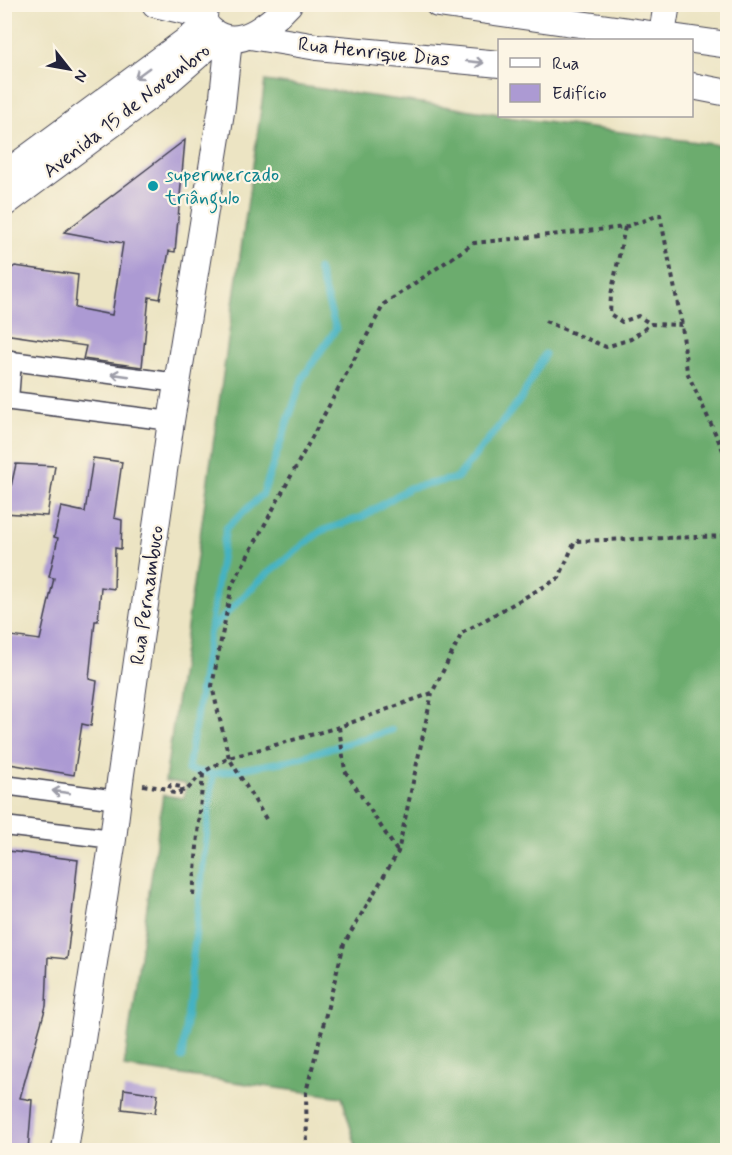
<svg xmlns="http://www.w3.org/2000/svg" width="732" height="1155" font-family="Mynerve,sans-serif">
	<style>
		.forest { fill: #6cac6e; stroke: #476754; stroke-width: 1.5 }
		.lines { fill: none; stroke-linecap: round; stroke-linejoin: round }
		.stream { stroke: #45b2c2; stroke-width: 7 }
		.building { fill: #ac9ad3 }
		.street-casing { stroke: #403f4f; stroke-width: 21 }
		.secondary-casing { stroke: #403f4f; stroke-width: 28 }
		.path { stroke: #403f4f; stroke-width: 4; stroke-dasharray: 4.5 4.5; stroke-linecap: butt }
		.street { stroke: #fff; stroke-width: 18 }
		.secondary { stroke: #fff; stroke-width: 26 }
		.oneway { stroke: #9c9ca7 }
		.culture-dot { fill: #0f9aa8; stroke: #fcf5e5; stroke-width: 2 }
		.labels { text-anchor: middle; stroke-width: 4.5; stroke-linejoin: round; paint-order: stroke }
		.street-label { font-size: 20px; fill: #22223b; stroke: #fcf5e5 }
		.culture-label { font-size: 20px; fill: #0d838f; stroke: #fcf5e5; text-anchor: start }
	</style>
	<rect width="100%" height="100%" fill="#fcf5e5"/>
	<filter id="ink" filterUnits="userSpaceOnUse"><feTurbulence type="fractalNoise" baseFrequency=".0167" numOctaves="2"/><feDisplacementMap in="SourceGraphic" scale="12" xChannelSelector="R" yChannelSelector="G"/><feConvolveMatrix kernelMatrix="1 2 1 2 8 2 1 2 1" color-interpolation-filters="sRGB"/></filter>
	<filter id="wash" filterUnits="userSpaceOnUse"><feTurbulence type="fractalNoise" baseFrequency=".008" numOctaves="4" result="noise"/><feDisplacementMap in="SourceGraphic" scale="24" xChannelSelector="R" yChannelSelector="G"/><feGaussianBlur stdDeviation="1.35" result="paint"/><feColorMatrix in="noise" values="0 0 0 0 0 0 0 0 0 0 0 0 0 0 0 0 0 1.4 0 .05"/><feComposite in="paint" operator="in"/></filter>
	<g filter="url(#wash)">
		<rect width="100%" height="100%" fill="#ece4c3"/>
		<path class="forest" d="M265,81L499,114L500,116L727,146V1150H357L342,1097L124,1067L163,795L184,798L186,784L165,781Z"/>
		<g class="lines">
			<path class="stream" d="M318,269L336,329L303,377L263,494L226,528L188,770L213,774L287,761L392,730
				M211,629L262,578L321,531L362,517L409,488L457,478L521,399L545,354
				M182,1058L213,774"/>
		</g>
		<g id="blocks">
			<path class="building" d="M185,140L175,252L169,251L160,299L149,297L142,367L83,359L86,346L4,334V274L15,266L78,275L75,308L112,315L123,243L64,232Z
				M93,458L122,462L114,518L122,520L121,549L115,548L114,589L101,587L98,621H95L89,679L97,681L91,726L82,724L74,775L4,763V635L40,640L54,578L49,577L58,538L54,537L61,507L85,512Z
				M16,464L55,466L47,516L5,513Z
				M8,851L78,860L67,959L48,957L46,1006L20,1098L32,1100L28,1150H4V873Z
				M124,1089L158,1094L155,1113L122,1109Z"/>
		</g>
	</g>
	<g filter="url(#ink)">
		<use href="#blocks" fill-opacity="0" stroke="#403f4f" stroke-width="1.5"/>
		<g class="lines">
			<defs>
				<path id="street" d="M4,360L178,383
					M4,400L171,421
					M9,400L12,360
					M4,785L117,800
					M4,826L113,839"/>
				<path id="secondary" d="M155,4L203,15
					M207,4C203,15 202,23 211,30C237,54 271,23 289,4
					M438,4L728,45
					M250,36L317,47L500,64
					M661,40L667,4
					M692,86L728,93
					M4,175L206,26
					M4,204L158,90L219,37
					M65,1150L113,839L120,781L171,421L222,106L229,39"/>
			</defs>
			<use href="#street" class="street-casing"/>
			<use href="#secondary" class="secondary-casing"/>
			<path class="path" d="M625,227L611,295L610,314L622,322L638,316L651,324
				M545,321L606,347L631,339L651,324L682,325
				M339,727L345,771L397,851
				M143,785L169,789L170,785L181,787L180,794L169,792V789
				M180,790L186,791L203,772L229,758L339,727L432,693L462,633L559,578L575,541L728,536
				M266,819L229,758L212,686L232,585L384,304L474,243L625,227L660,215L682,325L687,372L728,461
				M193,895L203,774
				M307,1150L306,1092L344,944L398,852L432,693"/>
			<use href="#street" class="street"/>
			<use href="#secondary" class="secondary"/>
		</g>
		<defs><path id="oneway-shaft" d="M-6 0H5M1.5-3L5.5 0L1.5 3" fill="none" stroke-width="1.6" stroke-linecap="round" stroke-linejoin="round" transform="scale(1.5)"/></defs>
		<g class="oneway">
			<use href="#oneway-shaft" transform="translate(475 62) rotate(6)"/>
			<use href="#oneway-shaft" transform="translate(142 73) rotate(144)"/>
			<use href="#oneway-shaft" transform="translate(120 375) rotate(-172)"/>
			<use href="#oneway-shaft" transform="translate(61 792) rotate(-172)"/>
		</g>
	</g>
	<circle class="culture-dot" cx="153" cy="186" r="6"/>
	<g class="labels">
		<g class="street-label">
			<text transform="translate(374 51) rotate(6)" y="7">Rua Henrique Dias</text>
			<text transform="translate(126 110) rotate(-38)" y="7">Avenida 15 de Novembro</text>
			<text transform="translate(146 595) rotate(-82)" y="7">Rua Pernambuco</text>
		</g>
		<g class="culture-label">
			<text x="165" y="181">supermercado<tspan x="165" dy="23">triângulo</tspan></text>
		</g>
	</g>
	<rect width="732" height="1155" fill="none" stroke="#fcf5e5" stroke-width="24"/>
	<rect x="498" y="39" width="195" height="78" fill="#fcf5e5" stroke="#a5a1a1" stroke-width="1.5"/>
	<rect x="510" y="58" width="30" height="9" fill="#ffffff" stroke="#a5a1a1" stroke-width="1.5"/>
	<text x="552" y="69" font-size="18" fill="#22223b">Rua</text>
	<rect x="510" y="84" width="30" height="18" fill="#ac9ad3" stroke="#a5a1a1" stroke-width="1.5"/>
	<text x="552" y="99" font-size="18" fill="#22223b">Edifício</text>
	<g transform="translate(69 69) rotate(121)" stroke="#fcf5e5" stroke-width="4.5" paint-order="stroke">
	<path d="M0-4.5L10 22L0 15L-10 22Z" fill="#22223b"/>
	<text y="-9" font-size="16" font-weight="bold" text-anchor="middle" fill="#22223b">N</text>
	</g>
</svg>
